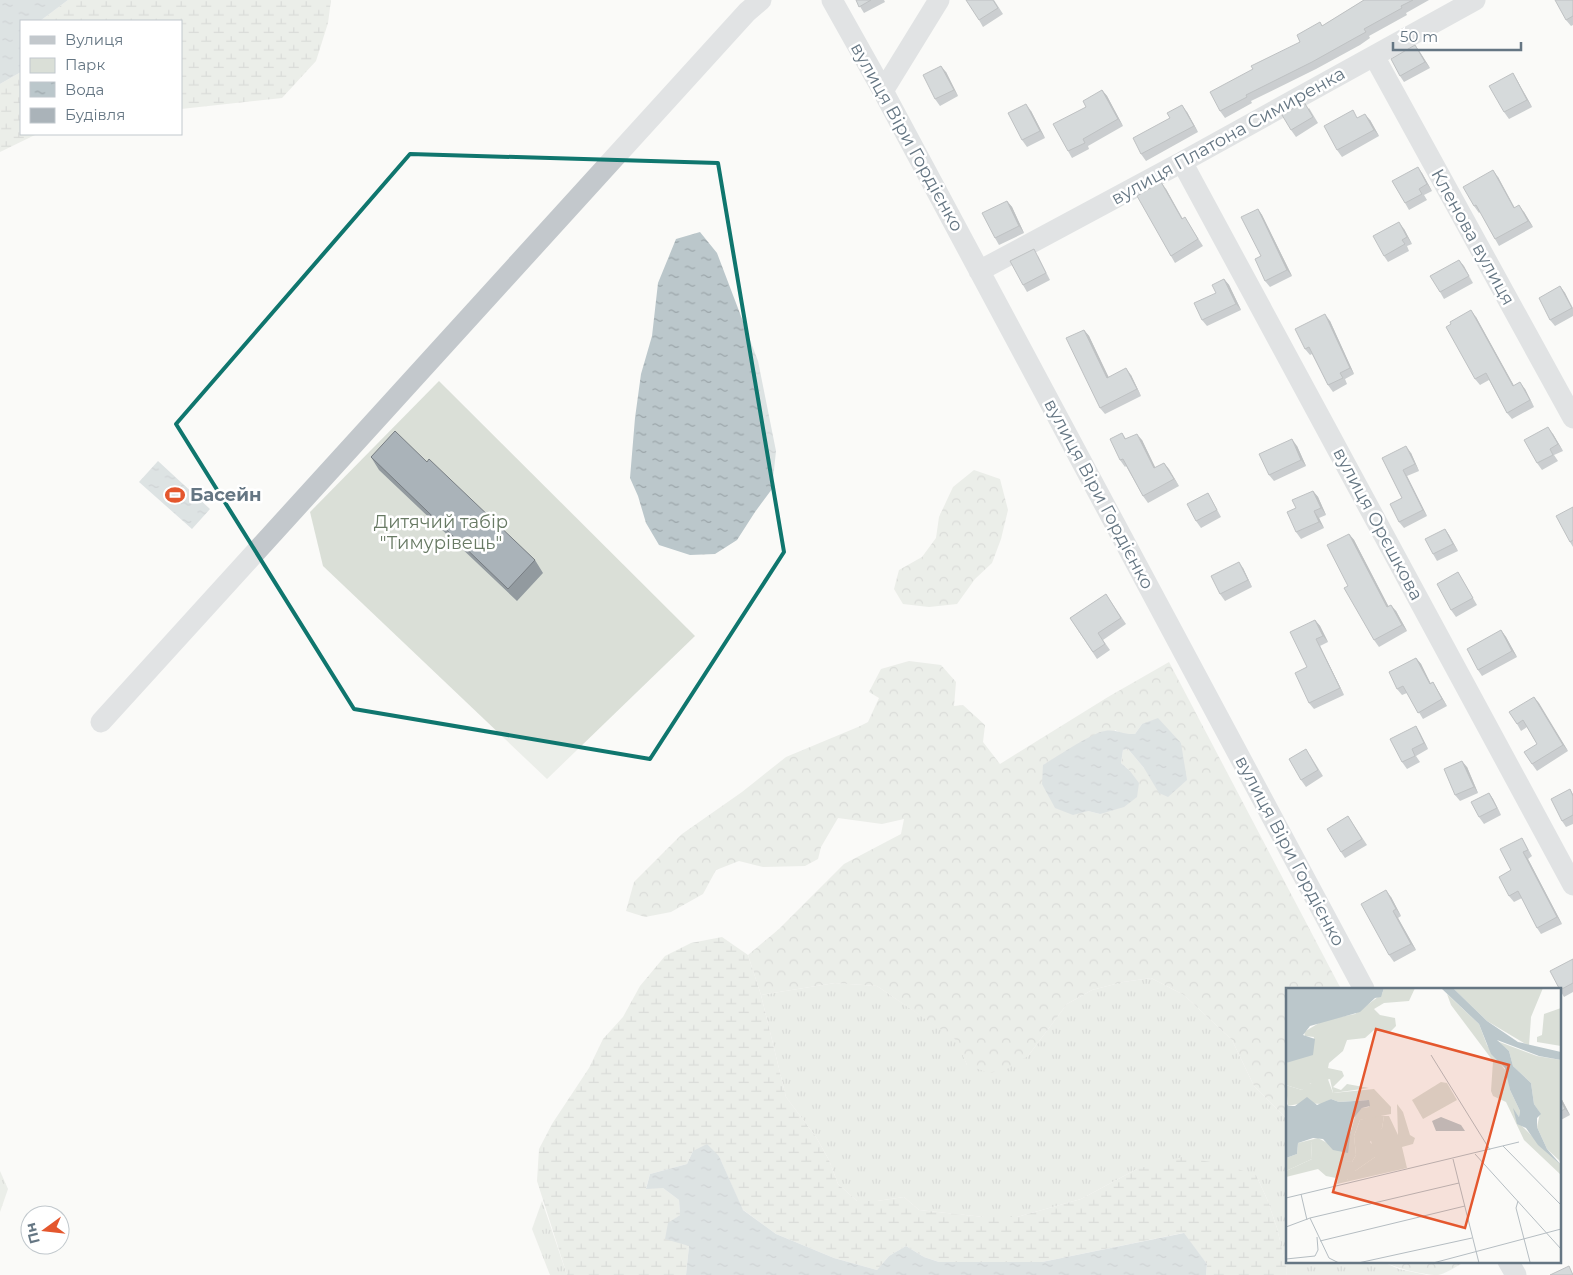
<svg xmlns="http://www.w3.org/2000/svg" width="1573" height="1275" font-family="Montserrat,sans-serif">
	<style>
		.grass { fill: url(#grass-tufts) }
		.forest { fill: url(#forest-crowns); fill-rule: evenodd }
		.wetland { fill: url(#wetland-marsh) }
		.park { fill: #dadfd7 }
		.water { fill: url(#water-ripples) }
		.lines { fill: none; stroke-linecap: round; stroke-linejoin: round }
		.minor { stroke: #c3c8cc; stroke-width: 21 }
		.wall { fill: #929a9f }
		.shaded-wall { fill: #777d82 }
		.building { fill: #aab3b9; stroke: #777d82 }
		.marked { fill: none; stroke: #0f766e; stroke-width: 4; stroke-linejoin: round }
		.labels { text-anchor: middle; stroke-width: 5; stroke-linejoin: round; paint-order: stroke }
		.street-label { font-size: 18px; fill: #657683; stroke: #fff }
		.poi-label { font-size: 18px; font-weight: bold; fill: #657683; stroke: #fff; text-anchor: start }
		.park-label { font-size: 18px; fill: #687a64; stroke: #fff }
		.inset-road { fill: none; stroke: #b5bdc2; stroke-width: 1 }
		.view { fill: #e4572e; fill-opacity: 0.15; stroke: #e4572e; stroke-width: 2.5 }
		.inset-edge { fill: none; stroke: #657683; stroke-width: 2.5 }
	</style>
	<defs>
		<pattern id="grass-tufts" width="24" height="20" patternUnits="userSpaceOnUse" patternTransform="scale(1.25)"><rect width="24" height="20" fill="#dadfd7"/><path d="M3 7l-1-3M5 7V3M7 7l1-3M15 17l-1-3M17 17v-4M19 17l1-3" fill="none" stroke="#b4b9b4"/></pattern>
		<pattern id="forest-crowns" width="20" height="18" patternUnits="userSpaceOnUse" patternTransform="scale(1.25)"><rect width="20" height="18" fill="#dadfd7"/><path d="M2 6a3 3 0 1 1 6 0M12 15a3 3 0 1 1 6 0" fill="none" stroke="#b4b9b4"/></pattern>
		<pattern id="wetland-marsh" width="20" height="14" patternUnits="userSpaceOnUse" patternTransform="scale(1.25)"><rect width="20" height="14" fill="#dadfd7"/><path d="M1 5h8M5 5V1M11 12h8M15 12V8" fill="none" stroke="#b4b9b4"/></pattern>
		<pattern id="water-ripples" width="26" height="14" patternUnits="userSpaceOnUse" patternTransform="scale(1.25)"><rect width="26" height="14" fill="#bbc7cb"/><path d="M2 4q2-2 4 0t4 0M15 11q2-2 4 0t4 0" fill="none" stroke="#9ca6aa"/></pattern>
	</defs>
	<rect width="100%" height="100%" fill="#fafaf8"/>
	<path class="grass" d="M1151,978L1184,995L1232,1040L1254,1086L1287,1119V1261H1381L1399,1269L1427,1275H1286L1287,1271L1277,1228L1267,1199L1256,1175L1137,1169L1081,1199L1017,1217H984L919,1210L904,1197L877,1201H857L838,1184L829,1160L816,1137L786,1097L761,995L835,983L877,986L957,1040L967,1065L1028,1056L1067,1004L1092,990L1123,982Z
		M0,1171L8,1189L0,1212Z
		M542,1201L567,1275H550L532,1229Z"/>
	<path class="forest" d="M974,470L1000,479L1008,510L1001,539L992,563L975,579L957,604L929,607L903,604L894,589L899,570L922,557L936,538L939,517L953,487Z
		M909,661L941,665L956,682L954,706L963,705L985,725L983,742L1000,764L1108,697L1169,662L1341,989H1287V1119L1254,1086L1232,1040L1184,995L1151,978L1123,982L1092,990L1067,1004L1028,1056L1007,1069L989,1073L967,1065L956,1040L877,986L835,983L761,995L748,955L779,929L844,864L901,834L904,819L882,824L838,818L821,847L818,859L805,866L763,867L739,861L716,870L703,894L671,912L645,917L626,911L634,882L682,834L742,792L786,757L858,727L868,722L879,698L869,692L881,669ZM1142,724L1144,768L1128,749L1123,750L1121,763L1130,771L1100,814L1088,811L1115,730L1125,735L1135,734Z
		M1381,1261H1467C1458,1265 1448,1273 1438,1275C1422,1275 1396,1268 1381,1261Z"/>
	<path class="wetland" d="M68,0H331L328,23L316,61L282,98L181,109V21H40Z
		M21,72V134H37L0,152V84Z
		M722,937L748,955L761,995L786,1097L816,1137L829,1160L838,1184L857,1201H877L904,1197L919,1210L984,1217H1017L1081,1199L1137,1169L1182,1157L1222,1164L1256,1175L1267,1199L1277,1228L1287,1271L1286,1275H1206L1207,1264L1183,1233L1042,1262H939L924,1257L906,1246L889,1256L877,1270L834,1258L776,1234L742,1209L719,1156L693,1151L687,1164L650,1174L646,1188H663L679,1200L680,1215L668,1224L689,1246L686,1275H567L537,1181L539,1149L552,1124L589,1068L603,1039L623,1017L640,986L665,956L691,943Z"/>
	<path class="park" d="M439,381L695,636L547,779L323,566L310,512Z"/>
	<path class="water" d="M0,0H68L40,21H21V72L0,84Z
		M700,232L717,253L758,361L776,451L772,489L755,512L737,540L715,554L690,555L659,545L646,523L638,496L630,478L635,418L641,374L652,336L658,283L676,239Z
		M158,461L210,509L192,529L139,482Z
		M1158,718L1181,743L1187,780L1168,797L1159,793L1144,768L1128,749L1123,750L1121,763L1130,771L1139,783L1137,797L1124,807L1100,814L1088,811L1073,815L1055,808L1042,784L1043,765C1055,758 1093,732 1105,731C1116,729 1123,735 1135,734L1142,724Z
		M707,1144L719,1156L743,1210L776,1234L834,1258L877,1270L889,1256L906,1246L924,1257L939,1262H1042L1184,1233L1207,1264L1206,1275H686L689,1246L665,1239L668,1223L680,1215L679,1200L663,1188L646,1189L650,1174L687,1164L693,1151Z"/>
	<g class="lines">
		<path class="minor" d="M832,0L883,91L1364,989
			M1374,56L1573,418
			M883,91L939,0
			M1182,162L1573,885
			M979,271L1182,162L1475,0
			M101,722L747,12L761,0
			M1508,1261L1516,1275"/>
	</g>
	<path class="wall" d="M856,0H884L885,2L864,13Z
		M994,0L1003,14L983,27L979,20Z
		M1364,0H1429L1406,13L1407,15L1369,36L1370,38L1360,45L1316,69L1251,101L1252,103L1225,118L1220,111L1253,69L1300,42L1320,22L1322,26Z
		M1573,0V25L1571,26L1566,20Z
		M1415,45L1430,68L1404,82L1400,76Z
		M946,72L958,96L940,106L935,99Z
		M1513,73L1517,80L1532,107L1509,119L1504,112Z
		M1102,90L1107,96L1123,126L1088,146L1089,149L1072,158L1068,151L1086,107Z
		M1309,108L1318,123L1296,137L1291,130Z
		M1031,111L1045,138L1027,147L1022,140Z
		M1187,112L1198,132L1146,161L1141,154Z
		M1358,118L1370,120L1379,136L1342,157L1337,150Z
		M1422,173L1432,191L1424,195L1427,200L1409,210L1405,203Z
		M1498,177L1515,208L1524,212L1533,227L1499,246L1495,239L1480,212L1479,213L1474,206Z
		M1166,189L1183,219L1189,224L1203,246L1175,263L1171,256Z
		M1007,201L1012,207L1024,233L999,245L995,238Z
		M1258,209L1262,215L1292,276L1270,287L1265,281L1261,256Z
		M1404,229L1412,244L1407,246L1409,251L1388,262L1384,256Z
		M1038,256L1050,280L1027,292L1023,285Z
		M1459,260L1473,283L1444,299L1440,292Z
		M1224,279L1229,285L1241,310L1207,326L1202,320Z
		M1560,286L1565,293L1573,308V316L1555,326L1550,320Z
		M1476,317L1514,386L1525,389L1534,407L1512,419L1507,413L1489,380L1480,385L1475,379Z
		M1330,321L1354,374L1345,379L1347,384L1333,392L1328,385L1312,354L1310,355L1305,349Z
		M1084,330L1089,336L1108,377L1131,375L1141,396L1105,414L1100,408Z
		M1122,433L1126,439L1142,440L1155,468L1164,463L1179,486L1148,503L1143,496L1126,466L1125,467L1120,460Z
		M1553,434L1563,451L1554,455L1558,461L1542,470L1537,463Z
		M1297,446L1306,466L1274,481L1269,475Z
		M1411,453L1419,471L1407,476L1427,516L1404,528L1399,522L1402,498L1382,458Z
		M371,457L427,462L535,560L543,573L517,601L379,470Z
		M1313,491L1318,497L1326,515L1319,518L1324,528L1301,539L1296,532V508Z
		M1208,493L1212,500L1221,517L1201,528L1196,521Z
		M1573,507V547L1570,542Z
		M1445,529L1449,535L1458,551L1437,561L1433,554Z
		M1349,534L1354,540L1388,606L1396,611L1407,631L1379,647L1374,640L1348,586Z
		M1243,568L1252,587L1225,601L1220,594Z
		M1458,572L1462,579L1477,605L1456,617L1451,610Z
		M1106,594L1126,624L1103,640L1110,650L1097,659L1070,618Z
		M1315,620L1320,626L1328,642L1320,646L1344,695L1314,709L1309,703L1307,667Z
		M1501,630L1506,637L1517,657L1482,676L1478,670Z
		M1416,658L1421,664L1430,683L1433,682L1447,706L1423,719L1407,693L1402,695L1397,689Z
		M1534,697L1568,751L1537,771L1532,764L1537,744L1527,727L1521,731L1517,724Z
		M1416,726L1420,733L1428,749L1416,756L1420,762L1407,769L1402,762Z
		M1310,755L1323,776L1306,787L1301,780Z
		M1467,767L1478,793L1460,801L1455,795Z
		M1570,789L1573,794V824L1566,827L1562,821Z
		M1489,793L1493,799L1501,815L1484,824L1479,817Z
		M1348,816L1367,845L1345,858L1341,852Z
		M1522,838L1526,845L1532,856L1528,859L1562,924L1541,934L1537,928L1522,898L1514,902L1509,896L1511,870Z
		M1391,897L1401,916L1398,918L1416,950L1394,962L1389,955Z
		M1573,959V992L1564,997L1560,990Z
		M1559,1094L1570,1115L1559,1121Z"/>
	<path class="shaded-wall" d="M1415,45L1420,52L1430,68L1425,62Z
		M941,66L946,72L958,96L954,90Z
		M1513,73L1517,80L1532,107L1527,100Z
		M1102,90L1107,96L1123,126L1118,119Z
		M1026,104L1031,111L1045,138L1040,131Z
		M1182,105L1187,112L1198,132L1194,126Z
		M1365,114L1370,120L1379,136L1374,130Z
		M1418,167L1422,173L1432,191L1427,184Z
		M1493,170L1498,177L1518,215L1514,208Z
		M1161,182L1166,189L1186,226L1182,219Z
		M1007,201L1012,207L1024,233L1019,226Z
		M1519,205L1524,212L1533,227L1528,221Z
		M1258,209L1262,215L1292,276L1287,270Z
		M1399,222L1404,229L1412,244L1407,237Z
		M1459,260L1464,266L1473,283L1469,276Z
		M1224,279L1229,285L1241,310L1236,304Z
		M1560,286L1565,293L1573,310L1572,308Z
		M1471,310L1476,317L1518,393L1513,386Z
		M1325,314L1330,321L1354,374L1350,368Z
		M1084,330L1089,336L1112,384L1107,378Z
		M1126,368L1131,375L1141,396L1137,389Z
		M1520,382L1525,389L1534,407L1530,400Z
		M1548,427L1553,434L1563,451L1558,444Z
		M1137,434L1142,440L1159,475L1154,468Z
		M1292,439L1297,446L1306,466L1301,460Z
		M1406,446L1411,453L1419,471L1415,464Z
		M1164,463L1169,469L1179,486L1174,479Z
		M1403,470L1407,476L1427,516L1423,510Z
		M1313,491L1318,497L1326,515L1321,508Z
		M1314,511L1319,518L1324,528L1319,522Z
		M1445,529L1449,535L1458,551L1453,544Z
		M1349,534L1354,540L1392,613L1387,607Z
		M1239,562L1243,568L1252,587L1248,580Z
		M1391,605L1396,611L1407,631L1402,625Z
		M1315,620L1320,626L1328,642L1323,636Z
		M1501,630L1506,637L1517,657L1512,651Z
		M1316,639L1320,646L1344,695L1340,688Z
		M1416,658L1421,664L1434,690L1430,684Z
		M1433,682L1437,689L1447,706L1442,699Z
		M1534,697L1539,703L1568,751L1563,745Z
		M1416,726L1420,733L1428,749L1424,743Z
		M1462,761L1467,767L1478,793L1474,787Z
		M1489,793L1493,799L1501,815L1497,808Z
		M1523,852L1528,859L1562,924L1557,917Z
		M1386,890L1391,897L1401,916L1396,909Z
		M1393,911L1398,918L1416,950L1411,944Z
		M1559,1094L1570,1115L1565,1109L1559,1097Z"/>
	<path class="building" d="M856,0H871L859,7Z
		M966,0H993L998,8L979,20Z
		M1364,0H1413L1401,6L1402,8L1364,29L1366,32L1355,38L1312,62L1246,95L1247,97L1220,111L1210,92L1253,69L1251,66L1300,42L1297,35L1320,22L1322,26Z
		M1555,0H1573V16L1566,20Z
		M1415,45L1425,62L1400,76L1391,59Z
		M941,66L954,90L935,99L923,75Z
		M1513,73L1527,100L1504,112L1489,86Z
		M1102,90L1118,119L1083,139L1085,143L1068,151L1053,124L1086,107L1083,101Z
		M1304,102L1313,117L1291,130L1282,115Z
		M1026,104L1040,131L1022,140L1008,113Z
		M1182,105L1194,126L1141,154L1133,138L1170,118L1167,113Z
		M1353,110L1357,118L1365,114L1374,130L1337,150L1324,126Z
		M1418,167L1427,184L1419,189L1422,194L1405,203L1392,181Z
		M1493,170L1514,208L1519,205L1528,221L1495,239L1476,205L1474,206L1463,187Z
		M1161,182L1182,219L1185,217L1198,239L1171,256L1137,196Z
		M1007,201L1019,226L995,238L982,213Z
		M1258,209L1287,270L1265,281L1255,259L1261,256L1241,217Z
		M1399,222L1407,237L1402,240L1405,244L1384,256L1373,236Z
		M1034,249L1046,273L1023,285L1010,261Z
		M1459,260L1469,276L1440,292L1430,276Z
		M1224,279L1236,304L1202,320L1194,303L1216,293L1212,285Z
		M1560,286L1572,308L1550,320L1539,298Z
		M1471,310L1513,386L1520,382L1530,400L1507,413L1486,373L1475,379L1446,327L1451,324L1450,322Z
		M1325,314L1350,368L1340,373L1343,378L1328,385L1309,347L1305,349L1295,329Z
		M1084,330L1107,378L1126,368L1137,389L1100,408L1066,338Z
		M1548,427L1558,444L1550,449L1553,455L1537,463L1524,440Z
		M395,431L427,462L429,459L535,560L508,589L371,457Z
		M1122,433L1125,439L1137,434L1154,468L1164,463L1174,479L1143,496L1123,459L1120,460L1110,439Z
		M1292,439L1301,460L1269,475L1259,454Z
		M1406,446L1415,464L1403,470L1423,510L1399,522L1390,504L1402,498L1382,458Z
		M1313,491L1321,508L1314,511L1319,522L1296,532L1287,512L1296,508L1292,500Z
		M1208,493L1217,510L1196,521L1187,504Z
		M1573,507V540L1570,542L1556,516Z
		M1445,529L1453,544L1433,554L1425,539Z
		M1349,534L1387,607L1391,605L1402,625L1374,640L1344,588L1348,586L1327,545Z
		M1239,562L1248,580L1220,594L1211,576Z
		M1458,572L1473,598L1451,610L1437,584Z
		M1106,594L1121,618L1098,633L1105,644L1093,652L1070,618Z
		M1315,620L1323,636L1316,639L1340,688L1309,703L1295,673L1307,667L1290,632Z
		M1501,630L1512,651L1478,670L1467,649Z
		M1416,658L1430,684L1433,682L1442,699L1418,713L1403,686L1397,689L1389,672Z
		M1534,697L1563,745L1532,764L1524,752L1537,744L1523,720L1517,724L1509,712Z
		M1416,726L1424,743L1412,749L1415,756L1402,762L1390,739Z
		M1306,749L1318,770L1301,780L1289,759Z
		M1462,761L1474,787L1455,795L1444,769Z
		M1570,789L1573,796V815L1562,821L1551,799Z
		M1489,793L1497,808L1479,817L1471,802Z
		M1348,816L1362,839L1341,852L1327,829Z
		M1522,838L1528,850L1523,852L1557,917L1537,928L1518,891L1509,896L1499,877L1511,870L1500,849Z
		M1386,890L1396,909L1393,911L1411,944L1389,955L1361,904Z
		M1573,959V983L1560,990L1550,971Z
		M1559,1097L1565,1109L1559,1112Z
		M1569,1266L1573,1275H1550Z"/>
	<path d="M0 0H1573V1275H0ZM410,154L718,163L784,552L650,759L354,709L176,424Z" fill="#fafaf8" fill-opacity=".55" fill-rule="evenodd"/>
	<path class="marked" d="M410,154L718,163L784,552L650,759L354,709L176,424Z"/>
	<defs>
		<symbol id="stadium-bare" viewBox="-9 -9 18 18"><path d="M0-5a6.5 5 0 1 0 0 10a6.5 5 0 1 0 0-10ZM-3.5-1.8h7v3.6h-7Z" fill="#e4572e" stroke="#fff" stroke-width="2.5" paint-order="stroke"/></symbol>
	</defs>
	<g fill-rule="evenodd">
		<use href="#stadium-bare" x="161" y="481" width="28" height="28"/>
	</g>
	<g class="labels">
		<g class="street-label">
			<text transform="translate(1228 136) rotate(-29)" y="6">вулиця Платона Симиренка</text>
			<text transform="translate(907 137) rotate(61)" y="6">вулиця Віри Гордієнко</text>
			<text transform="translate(1473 237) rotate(61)" y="6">Кленова вулиця</text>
			<text transform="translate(1099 494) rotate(62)" y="6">вулиця Віри Гордієнко</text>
			<text transform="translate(1378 524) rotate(62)" y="6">вулиця Орєшкова</text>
			<text transform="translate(1290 851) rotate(62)" y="6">вулиця Віри Гордієнко</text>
		</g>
		<g class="poi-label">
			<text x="190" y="501">Басейн</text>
		</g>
		<g class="park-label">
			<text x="441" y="528">Дитячий табір<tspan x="441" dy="21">"Тимурівець"</tspan></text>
		</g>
	</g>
	<g transform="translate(1286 988)">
		<rect width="275" height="275" fill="#fafaf8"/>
		<path d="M98,0H129L123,13L98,15L88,21L94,27L109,30L110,38L104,44L88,42L79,50L61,52L57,63L43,75L42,80L56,83L58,88L47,99L55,102L61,96L83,100L47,105L44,91L23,96L16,102L0,97V75L25,63L28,49L19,48L18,44L38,32L69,26L96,6ZM87,128H98L96,140L84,154L89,159V169L69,183H63V192L52,187L50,190L40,188L32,181L0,189V183L26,171L25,154L37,170L66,174L70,167L68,148L74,132Z" fill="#dadfd7"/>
		<path d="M275,20V58L251,54V49L256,47L258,26ZM111,116L117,124L124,147L129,150L127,156L116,159L121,180L51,196L53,185H58L62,192V183H69L89,169L84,149L96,140L98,128H103L112,147Z" fill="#dadfd7"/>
		<path d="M167,0H257L245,29L243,58L201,33ZM161,6L193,36L201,57L222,86L224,102L234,123L233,129L228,122L231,133L275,177V187L238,152L220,114L207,108L205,103L207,73L165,17ZM211,53L251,68L275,72V174L261,161L251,139L254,125L248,116L245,95L227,78L223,63ZM40,86L47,105L88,101L105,119V126L74,132L68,148L70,167L66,174L38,173L31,167L25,154L26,171L0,183V170L11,166L12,155L32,150L45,157L63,150L69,128L76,120L83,119L81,112L53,114L45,111L36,116L17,115L2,118L0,97L16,102L21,95L25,96L27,88Z" fill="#dadfd7"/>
		<path d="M155,94L161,95L171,112L137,131L126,112Z" fill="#dadfd7"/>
		<path d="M0,0H98L95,9L89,10L74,24L24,38L17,47L29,51L27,67L0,75ZM155,0H167L201,33L232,54L275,64V72L253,68L211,52L223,63L227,78L245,95L248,116L255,126L251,130V139L261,161L275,177L252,157L240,140L231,136L227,120L233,129L234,123L224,102L219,80L205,66L193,36ZM21,109L31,117L45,111L53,114L83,112L84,118L76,120L66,132L62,165L47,162L37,151L27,150L12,155L11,166L0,170V114L2,118H9ZM155,129L175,137L179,143H150L146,133Z" fill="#bbc7cb"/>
		<path class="inset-road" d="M145,67L204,162M217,158L275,217M189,166L275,261M167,171L193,275M15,206L21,232M0,210L233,154M232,213L230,220L244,274M24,230L43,270L53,275M0,239L24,230L173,195M34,253L179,218M0,271L29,268L32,262L31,249M72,275L186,250M147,275L275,241"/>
		<path class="view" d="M90,41L223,77L179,240L47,204Z"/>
		<rect width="275" height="275" class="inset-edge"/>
	</g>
	<rect x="20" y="20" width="162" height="115" fill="#ffffff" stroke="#c1c8cd"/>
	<rect x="30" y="36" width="25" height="8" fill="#c3c8cc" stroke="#c1c8cd"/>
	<text x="65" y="45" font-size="15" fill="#657683">Вулиця</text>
	<rect x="30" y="58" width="25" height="15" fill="#dadfd7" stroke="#c1c8cd"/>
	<text x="65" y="70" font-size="15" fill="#657683">Парк</text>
	<rect x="30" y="82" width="25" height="15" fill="url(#water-ripples)" stroke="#c1c8cd"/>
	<text x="65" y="95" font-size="15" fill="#657683">Вода</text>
	<rect x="30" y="108" width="25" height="15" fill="#aab3b9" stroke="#c1c8cd"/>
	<text x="65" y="120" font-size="15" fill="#657683">Будівля</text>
	<g transform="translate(45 1230) rotate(255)"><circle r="24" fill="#ffffff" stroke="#c1c8cd"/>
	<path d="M0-4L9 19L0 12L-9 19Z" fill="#e4572e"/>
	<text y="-8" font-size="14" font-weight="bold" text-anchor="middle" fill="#657683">Пн</text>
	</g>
	<path d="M1393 42v8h128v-8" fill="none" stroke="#657683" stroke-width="2.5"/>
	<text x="1400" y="42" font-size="15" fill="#657683" stroke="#ffffff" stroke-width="4" paint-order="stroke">50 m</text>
</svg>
